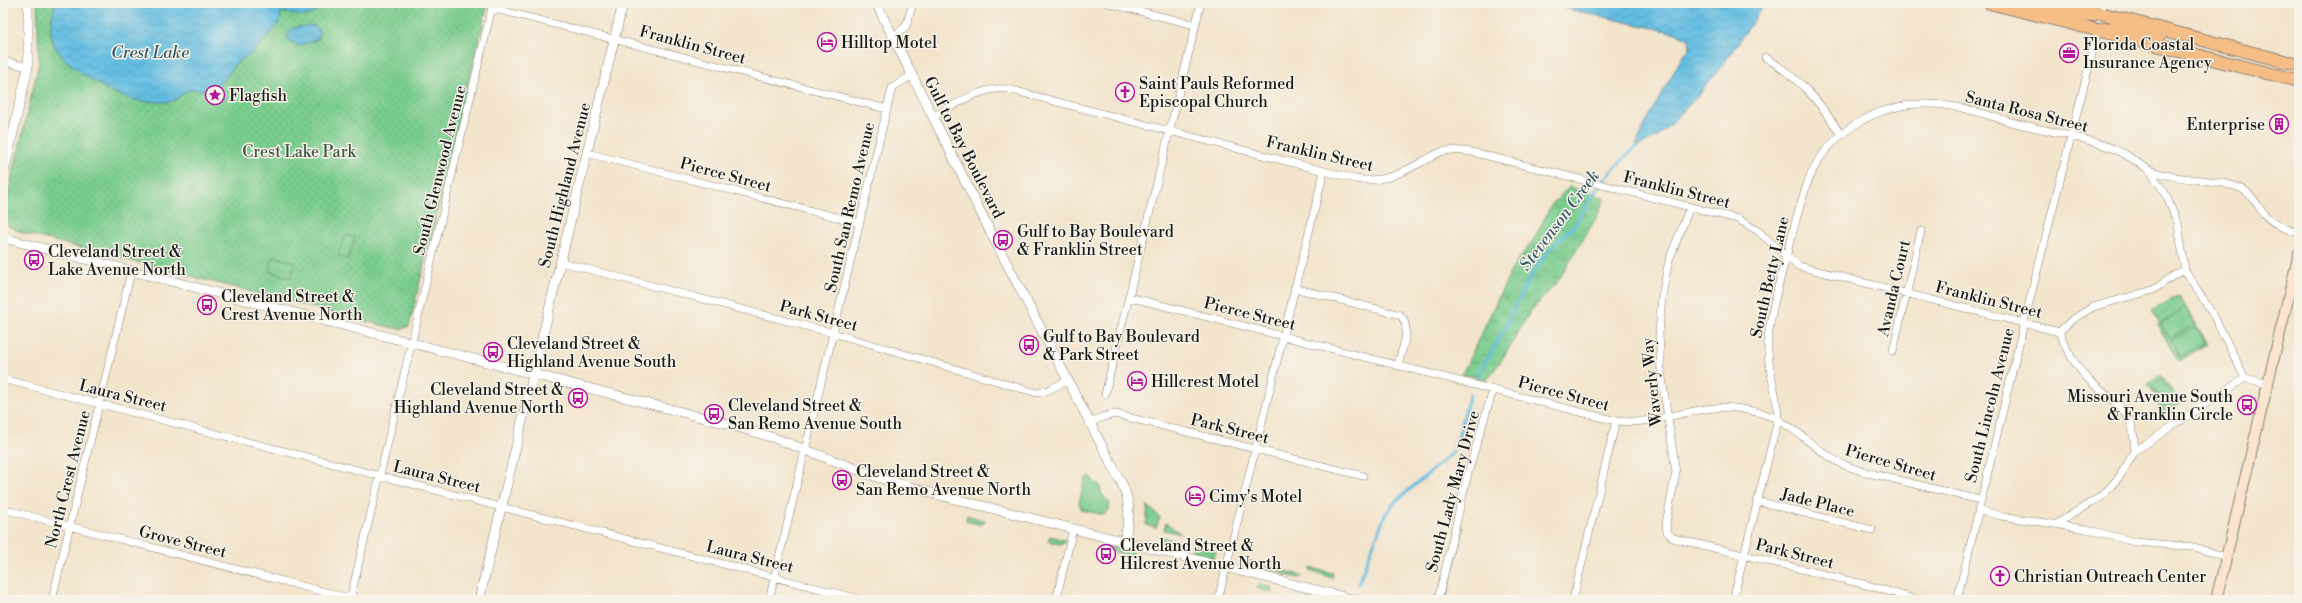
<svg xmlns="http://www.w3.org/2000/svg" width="2302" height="603" font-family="'Libre Bodoni',serif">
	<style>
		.grass { fill: url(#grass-dots); stroke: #4c7456 }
		.wetland { fill: url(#wetland-marsh); stroke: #4c7456 }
		.garden { fill: #7bcd8f; stroke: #4c7456 }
		.water { fill: url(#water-waves); stroke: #406c7e }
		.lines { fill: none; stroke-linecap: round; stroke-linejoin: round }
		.stream { stroke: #63bde1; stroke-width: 3 }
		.minor-casing { stroke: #888074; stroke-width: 8 }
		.tertiary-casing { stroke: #888074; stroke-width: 10 }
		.secondary-casing { stroke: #888074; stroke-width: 12 }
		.primary-casing { stroke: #888074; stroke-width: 14 }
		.minor { stroke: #fff; stroke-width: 7 }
		.tertiary { stroke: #fff; stroke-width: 9 }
		.secondary { stroke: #fbe5cf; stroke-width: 10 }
		.primary { stroke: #f6be87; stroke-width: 12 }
		.labels { text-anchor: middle; stroke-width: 3; stroke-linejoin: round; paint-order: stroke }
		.poi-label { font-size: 16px; fill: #1c1c1c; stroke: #f7f3e8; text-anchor: start }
		.street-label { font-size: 16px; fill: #1c1c1c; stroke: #f7f3e8 }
		.park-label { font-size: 16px; fill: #3d5a44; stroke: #f7f3e8 }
		.water-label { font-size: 17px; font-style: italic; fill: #385c6b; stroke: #f7f3e8 }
	</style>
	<defs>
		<pattern id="grass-dots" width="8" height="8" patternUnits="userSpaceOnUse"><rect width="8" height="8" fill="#7bcd8f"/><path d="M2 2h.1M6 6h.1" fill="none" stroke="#6aaf7b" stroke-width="1.8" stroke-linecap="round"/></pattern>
		<pattern id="wetland-marsh" width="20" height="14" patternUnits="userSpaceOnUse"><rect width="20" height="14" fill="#7bcd8f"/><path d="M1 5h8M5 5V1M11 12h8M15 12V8" fill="none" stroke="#6aaf7b"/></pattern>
		<pattern id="water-waves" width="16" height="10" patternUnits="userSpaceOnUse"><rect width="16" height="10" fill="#63bde1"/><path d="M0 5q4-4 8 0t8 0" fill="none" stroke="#55a2c0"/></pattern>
	</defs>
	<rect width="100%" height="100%" fill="#f7f3e8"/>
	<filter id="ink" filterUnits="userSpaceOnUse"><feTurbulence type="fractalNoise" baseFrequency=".025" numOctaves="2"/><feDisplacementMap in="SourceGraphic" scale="8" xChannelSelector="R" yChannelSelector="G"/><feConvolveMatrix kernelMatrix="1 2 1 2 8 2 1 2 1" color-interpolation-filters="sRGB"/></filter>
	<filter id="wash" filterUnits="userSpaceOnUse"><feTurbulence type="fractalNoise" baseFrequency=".012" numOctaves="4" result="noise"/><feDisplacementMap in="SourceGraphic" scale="16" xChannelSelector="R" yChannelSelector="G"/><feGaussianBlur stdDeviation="0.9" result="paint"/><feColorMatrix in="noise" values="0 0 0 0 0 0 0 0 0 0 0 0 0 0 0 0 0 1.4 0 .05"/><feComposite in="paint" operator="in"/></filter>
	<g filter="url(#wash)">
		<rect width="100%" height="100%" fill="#f3e4cc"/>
		<path class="grass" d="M37,3H488L409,326L402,329L392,328L23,233L8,226L5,217V207L39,63Z
			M2179,296L2208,344L2178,361L2157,324L2159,322L2152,310Z
			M2161,375L2181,403L2164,414L2154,398L2156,396L2147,384Z
			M1090,476L1094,482L1100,485L1101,493L1110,504L1109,510L1104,515L1082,510L1079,503L1085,479Z
			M1148,506L1160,517L1156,528L1146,525Z
			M967,515L985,521V522L981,525L966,521Z
			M1166,523L1181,534L1164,530Z
			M1461,527H1464L1446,600H1443Z
			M1050,536L1064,540V543L1059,544L1048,541Z
			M1162,537L1183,543L1182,547L1178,550L1163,547L1161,543Z
			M1193,545L1216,551L1214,558L1195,554L1192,550Z
			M1279,569L1303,576L1299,578L1278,573Z
			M1260,584L1271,587L1273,593L1256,588Z"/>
		<path class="wetland" d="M1569,187L1605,198L1596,218L1558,281L1530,312L1503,358L1487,380L1462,374L1512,269L1534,239L1552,204Z"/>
		<path class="garden" d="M346,235L355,238L348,259L338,255Z
			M274,256L296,263L291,278L269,271Z
			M2186,308L2195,324L2170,339L2160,323Z
			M2196,327L2206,342L2180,357L2171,341Z
			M2161,379L2176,400L2166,407L2152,386Z
			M1112,545L1132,551V556L1110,551Z
			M1250,561L1276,568L1275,572L1267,570L1268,566L1252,562L1250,566L1249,565Z
			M1311,568L1333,573L1332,578L1310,570Z"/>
		<path class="water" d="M55,3H325C308,21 305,16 282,12L278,25L251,54L237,62L224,80L211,90C204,91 197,89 190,90C180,92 178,102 167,102C154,102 139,102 127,98C108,92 59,63 53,42C49,30 52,16 55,3Z
			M1554,3H1766L1724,63L1695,99L1658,137L1635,148L1647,120L1681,59L1690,48L1689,39L1676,33L1572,10Z
			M313,25L319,30L318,39L298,46L288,39V33L292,28Z"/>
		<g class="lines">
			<path class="stream" d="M1477,376L1497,343L1528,281L1548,251L1576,223L1594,193L1617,165L1637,146
				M1358,584L1385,515L1395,502L1451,454L1457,442L1470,393"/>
		</g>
	</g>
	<g filter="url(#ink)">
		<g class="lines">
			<defs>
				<path id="minor" d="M1108,3L1195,25
					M492,8L887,109
					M2101,13L2103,3
					M893,37L906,26L913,3
					M1765,57C1800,79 1819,100 1841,135
					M3,61L28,67
					M933,117C957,104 981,86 1008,89L1355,179C1384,183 1397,175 1422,162C1428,159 1435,154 1441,152C1451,149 1462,151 1472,152L1738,219L1758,231L1798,266L2059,332
					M587,153L859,223
					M2149,170L2165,193L2178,224L2185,270L2215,318L2245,378
					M1690,207L1669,260L1662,296L1659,333L1661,371L1676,472L1666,523L1667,532L1673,538L1871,586L1917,600
					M561,262L833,333L1037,393L1046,391L1067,381
					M1294,288L1400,315C1413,327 1401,350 1398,365
					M1129,297L1616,421C1653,425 1680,411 1715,408C1729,406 1743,409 1757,412C1791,419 1811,449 1842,464C1858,471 1877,475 1894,479C1923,486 1951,493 1980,500
					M2059,332C2066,350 2076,367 2090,381C2103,393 2121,404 2130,421C2134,430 2134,441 2135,451
					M2059,332L2073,319L2093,307L2153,290L2176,274L2185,270
					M1893,351L1921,231
					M2245,378L2268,384
					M3,379L863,600
					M1105,394L1201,3
					M1090,423L1102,417L1115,414L1363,476
					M1757,501L1872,530
					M3,509L356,600
					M1978,510L2001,516L2086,529L2135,542L2194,547L2226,557
					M2058,523L2103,495L2120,476L2135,451L2245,378
					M52,600L131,272
					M350,600L493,3
					M769,600L892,88L912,75
					M1056,600L1073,529
					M1218,600L1324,171
					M1438,600L1469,469L1493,390
					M1573,600L1616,421
					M1733,600L1778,419C1778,392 1766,368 1768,340C1771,307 1782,274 1790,242C1797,218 1802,193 1813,170C1834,129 1880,104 1925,104C1954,103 1983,114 2011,122C2047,131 2085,137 2119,151C2130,156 2139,165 2150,170C2179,182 2212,177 2240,188C2252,193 2257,205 2264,214C2274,225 2286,229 2299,233
					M1957,600L2024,323L2098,30"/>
				<path id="tertiary" d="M876,3L992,235L1123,486C1132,509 1129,519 1124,543
					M3,177L28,67V3
					M3,238L732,425L774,438L880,478L935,494L1356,600
					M479,600L623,3"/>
				<path id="secondary" d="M2216,600L2299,253"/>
				<path id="primary" d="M1990,3L2299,81
					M2024,3L2074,15H2093
					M2062,3L2299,65
					M2103,29L2121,27L2160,35"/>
			</defs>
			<use href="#minor" class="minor-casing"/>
			<use href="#tertiary" class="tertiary-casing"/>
			<use href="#secondary" class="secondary-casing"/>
			<use href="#primary" class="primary-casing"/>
			<use href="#minor" class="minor"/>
			<use href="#tertiary" class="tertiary"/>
			<use href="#secondary" class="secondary"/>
			<use href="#primary" class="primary"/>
		</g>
	</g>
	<defs>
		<symbol id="hotel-ring" viewBox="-11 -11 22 22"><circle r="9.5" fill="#f7f3e8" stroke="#b5179e" stroke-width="1.5"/><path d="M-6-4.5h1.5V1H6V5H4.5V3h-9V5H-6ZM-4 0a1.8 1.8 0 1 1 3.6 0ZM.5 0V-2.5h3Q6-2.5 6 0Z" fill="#b5179e"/></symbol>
		<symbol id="office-ring" viewBox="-11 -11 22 22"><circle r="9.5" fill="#f7f3e8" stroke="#b5179e" stroke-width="1.5"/><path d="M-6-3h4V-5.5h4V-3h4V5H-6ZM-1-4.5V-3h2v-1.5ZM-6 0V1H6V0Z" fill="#b5179e"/></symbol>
		<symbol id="church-ring" viewBox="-11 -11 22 22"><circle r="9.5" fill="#f7f3e8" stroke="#b5179e" stroke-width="1.5"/><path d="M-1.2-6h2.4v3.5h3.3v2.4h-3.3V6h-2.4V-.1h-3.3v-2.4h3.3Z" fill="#b5179e"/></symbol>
		<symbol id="sight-ring" viewBox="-11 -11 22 22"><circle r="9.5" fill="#f7f3e8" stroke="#b5179e" stroke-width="1.5"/><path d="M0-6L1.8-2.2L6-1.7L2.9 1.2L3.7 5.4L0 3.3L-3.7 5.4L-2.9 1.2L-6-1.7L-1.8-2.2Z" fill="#b5179e"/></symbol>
		<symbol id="building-ring" viewBox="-11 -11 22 22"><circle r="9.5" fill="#f7f3e8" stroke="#b5179e" stroke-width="1.5"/><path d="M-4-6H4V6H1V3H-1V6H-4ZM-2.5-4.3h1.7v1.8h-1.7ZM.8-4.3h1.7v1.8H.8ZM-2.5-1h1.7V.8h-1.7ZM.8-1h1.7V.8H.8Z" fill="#b5179e"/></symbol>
		<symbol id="bus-ring" viewBox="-11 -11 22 22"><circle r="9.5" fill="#f7f3e8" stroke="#b5179e" stroke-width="1.5"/><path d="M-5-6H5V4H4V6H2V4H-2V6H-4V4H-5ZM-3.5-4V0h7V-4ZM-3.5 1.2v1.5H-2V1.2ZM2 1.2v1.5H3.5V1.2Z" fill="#b5179e"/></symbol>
	</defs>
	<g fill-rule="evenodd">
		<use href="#hotel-ring" x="816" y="31" width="22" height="22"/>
		<use href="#office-ring" x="2058" y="42" width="22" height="22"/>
		<use href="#church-ring" x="1114" y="81" width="22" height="22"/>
		<use href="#sight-ring" x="204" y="84" width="22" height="22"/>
		<use href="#building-ring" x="2268" y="113" width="22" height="22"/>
		<use href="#bus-ring" x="992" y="229" width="22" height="22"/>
		<use href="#bus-ring" x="23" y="249" width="22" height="22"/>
		<use href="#bus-ring" x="196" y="294" width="22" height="22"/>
		<use href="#bus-ring" x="1018" y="334" width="22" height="22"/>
		<use href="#bus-ring" x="482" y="341" width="22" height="22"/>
		<use href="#hotel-ring" x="1126" y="370" width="22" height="22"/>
		<use href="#bus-ring" x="567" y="387" width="22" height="22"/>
		<use href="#bus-ring" x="2236" y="394" width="22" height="22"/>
		<use href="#bus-ring" x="703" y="403" width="22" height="22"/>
		<use href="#bus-ring" x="831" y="469" width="22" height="22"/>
		<use href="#hotel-ring" x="1184" y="485" width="22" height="22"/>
		<use href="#bus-ring" x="1095" y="543" width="22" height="22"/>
		<use href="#church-ring" x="1989" y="565" width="22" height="22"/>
	</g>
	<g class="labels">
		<g class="poi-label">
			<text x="841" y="48">Hilltop Motel</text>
			<text x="2083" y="50">Florida Coastal<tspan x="2083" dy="18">Insurance Agency</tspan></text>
			<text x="1139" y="89">Saint Pauls Reformed<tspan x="1139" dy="18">Episcopal Church</tspan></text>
			<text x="229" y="101">Flagfish</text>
			<text x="2265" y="130" text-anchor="end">Enterprise</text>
			<text x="1017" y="237">Gulf to Bay Boulevard<tspan x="1017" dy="18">&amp; Franklin Street</tspan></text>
			<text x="48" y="257">Cleveland Street &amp;<tspan x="48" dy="18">Lake Avenue North</tspan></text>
			<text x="221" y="302">Cleveland Street &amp;<tspan x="221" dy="18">Crest Avenue North</tspan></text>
			<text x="1043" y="342">Gulf to Bay Boulevard<tspan x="1043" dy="18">&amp; Park Street</tspan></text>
			<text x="507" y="349">Cleveland Street &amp;<tspan x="507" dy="18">Highland Avenue South</tspan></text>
			<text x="1151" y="387">Hillcrest Motel</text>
			<text x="564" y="395" text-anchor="end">Cleveland Street &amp;<tspan x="564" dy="18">Highland Avenue North</tspan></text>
			<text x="2233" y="402" text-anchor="end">Missouri Avenue South<tspan x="2233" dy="18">&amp; Franklin Circle</tspan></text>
			<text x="728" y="411">Cleveland Street &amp;<tspan x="728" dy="18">San Remo Avenue South</tspan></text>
			<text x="856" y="477">Cleveland Street &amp;<tspan x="856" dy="18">San Remo Avenue North</tspan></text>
			<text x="1209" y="502">Cimy's Motel</text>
			<text x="1120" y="551">Cleveland Street &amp;<tspan x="1120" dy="18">Hilcrest Avenue North</tspan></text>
			<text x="2014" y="582">Christian Outreach Center</text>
		</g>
		<g class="street-label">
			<text transform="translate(693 44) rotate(15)" y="6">Franklin Street</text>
			<text transform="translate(2027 111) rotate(14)" y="6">Santa Rosa Street</text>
			<text transform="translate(965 147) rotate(63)" y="6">Gulf to Bay Boulevard</text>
			<text transform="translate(1320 153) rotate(13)" y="6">Franklin Street</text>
			<text transform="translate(439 170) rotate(-76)" y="6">South Glenwood Avenue</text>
			<text transform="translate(726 174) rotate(15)" y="6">Pierce Street</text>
			<text transform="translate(564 185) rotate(-76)" y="6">South Highland Avenue</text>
			<text transform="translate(1677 189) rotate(14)" y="6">Franklin Street</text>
			<text transform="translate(849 207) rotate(-77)" y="6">South San Remo Avenue</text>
			<text transform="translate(1769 277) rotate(-77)" y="6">South Betty Lane</text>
			<text transform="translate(1893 288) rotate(-77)" y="6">Avanda Court</text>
			<text transform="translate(1989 299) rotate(14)" y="6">Franklin Street</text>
			<text transform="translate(1250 313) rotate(14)" y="6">Pierce Street</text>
			<text transform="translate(819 315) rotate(15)" y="6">Park Street</text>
			<text transform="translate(1651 382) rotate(-96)" y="6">Waverly Way</text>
			<text transform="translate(1564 393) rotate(15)" y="6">Pierce Street</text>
			<text transform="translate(123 395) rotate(14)" y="6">Laura Street</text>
			<text transform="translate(1989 405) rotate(-76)" y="6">South Lincoln Avenue</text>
			<text transform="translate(1230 428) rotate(14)" y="6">Park Street</text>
			<text transform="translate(1891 462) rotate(16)" y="6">Pierce Street</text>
			<text transform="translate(437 476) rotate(14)" y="6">Laura Street</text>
			<text transform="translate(67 479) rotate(-76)" y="6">North Crest Avenue</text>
			<text transform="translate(1452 491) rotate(-75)" y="6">South Lady Mary Drive</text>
			<text transform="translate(1818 502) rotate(14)" y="6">Jade Place</text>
			<text transform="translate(183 541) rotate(14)" y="6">Grove Street</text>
			<text transform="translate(1795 553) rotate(14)" y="6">Park Street</text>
			<text transform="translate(750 556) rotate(14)" y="6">Laura Street</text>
		</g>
		<g class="park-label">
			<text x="299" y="157">Crest Lake Park</text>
		</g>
		<g class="water-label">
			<text x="150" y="58">Crest Lake</text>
			<text transform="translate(1559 220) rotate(-53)" y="6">Stevenson Creek</text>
		</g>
	</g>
	<rect width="2302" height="603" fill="none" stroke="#f7f3e8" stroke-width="16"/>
</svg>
